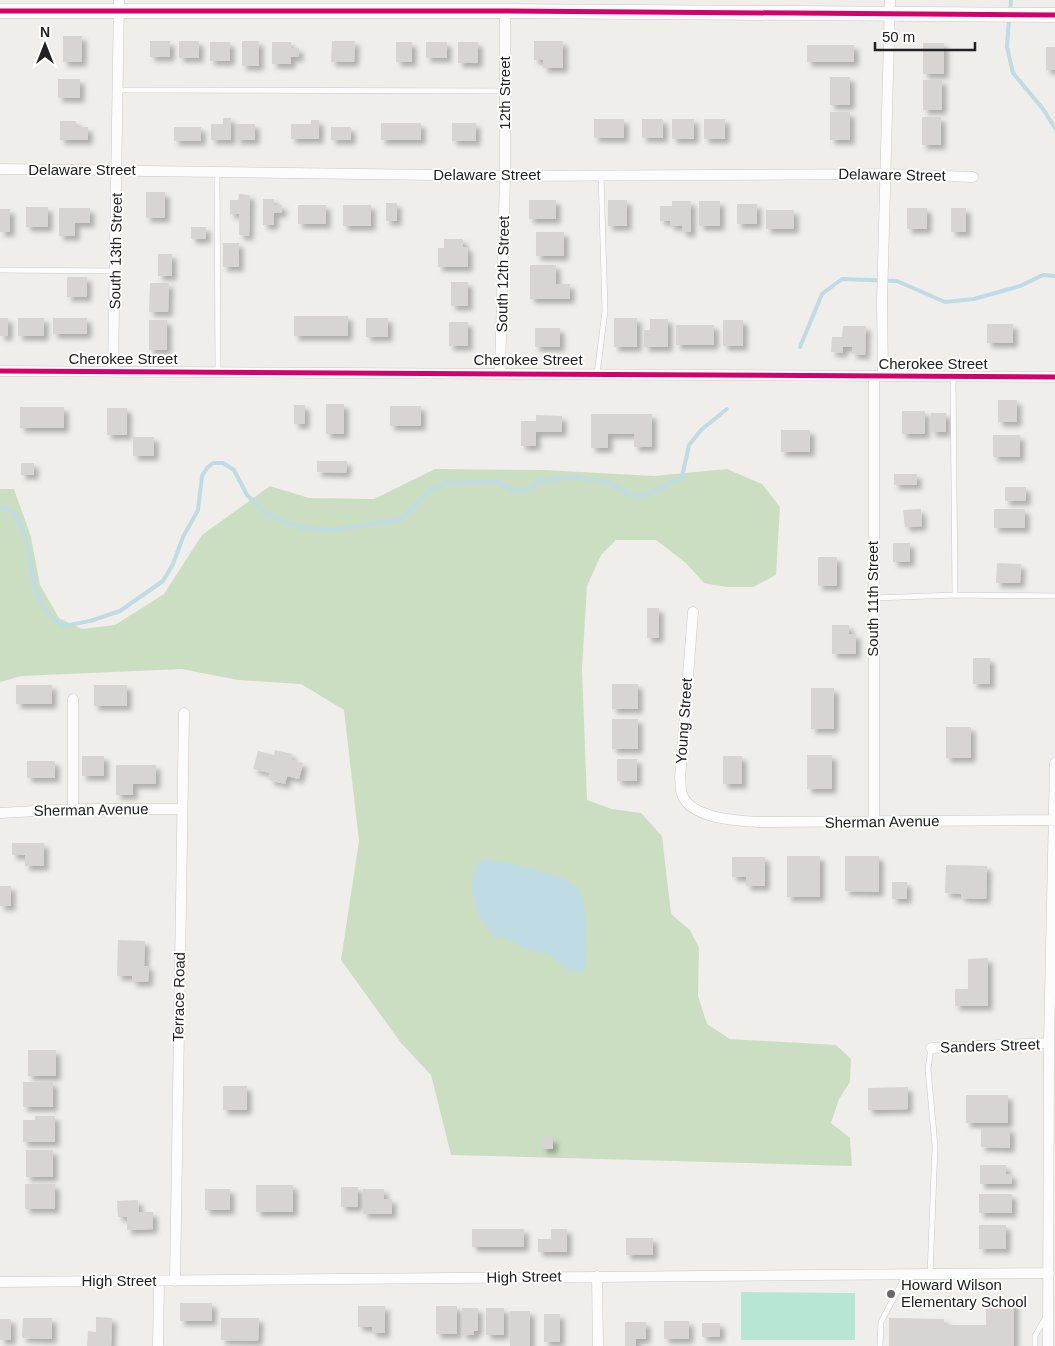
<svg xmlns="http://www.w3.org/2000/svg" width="1055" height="1346" font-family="Helvetica,sans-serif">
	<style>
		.forest { fill: #cbdec1 }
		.pitch { fill: #b7e6d2 }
		.water { fill: #bfdbe3 }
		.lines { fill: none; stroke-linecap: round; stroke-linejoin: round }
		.stream { stroke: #bfdbe3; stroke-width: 4 }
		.building { fill: #d7d4d2; filter: url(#shadow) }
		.service-casing { stroke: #c9c8c7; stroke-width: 6 }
		.minor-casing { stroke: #c9c8c7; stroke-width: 11 }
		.tertiary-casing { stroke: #c9c8c7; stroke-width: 15 }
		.service { stroke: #fdfcfc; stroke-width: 5 }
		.minor { stroke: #fdfcfc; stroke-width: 10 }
		.tertiary { stroke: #fdfcfc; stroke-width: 14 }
		.cycleway-casing { stroke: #fff; stroke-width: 8 }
		.cycleway { stroke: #d6006c; stroke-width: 5 }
		.poi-dot { fill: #6a6968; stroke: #fff; stroke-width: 2 }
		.labels { text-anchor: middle; stroke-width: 4; stroke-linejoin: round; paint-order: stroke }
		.street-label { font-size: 15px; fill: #222; stroke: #fff }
		.poi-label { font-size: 15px; fill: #222; stroke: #fff; text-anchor: start }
	</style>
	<defs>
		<filter id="shadow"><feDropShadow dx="4.5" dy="4.5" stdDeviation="2.5" flood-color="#0004"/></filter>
	</defs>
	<rect width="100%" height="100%" fill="#f0eeeb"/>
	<path class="forest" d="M435,469L544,470L654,476L727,469L762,484L780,507L776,575L753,587H726L704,583L686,563L656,540H616L601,555L587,586L582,669L587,800L612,809L641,813L662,836L671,914L690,930L699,948L698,996L707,1024L730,1039L836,1045L851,1059L850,1082L839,1099L831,1123L850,1138L852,1166L451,1155L431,1075L401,1043L341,960L359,841L344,710L301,684L238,680L182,669L22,676L0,682V489H14L31,537L40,585L59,618L82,629L115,625L164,594L202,535L270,486L309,498L374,499Z"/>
	<path class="pitch" d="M741,1292L855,1293V1340H741Z"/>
	<path class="water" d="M487,860C506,861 567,875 579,889C586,896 588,957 585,969L580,972L570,971L547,953L527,950L506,938L494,937C477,918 463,886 479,862Z"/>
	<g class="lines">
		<path class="stream" d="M1010,11L1011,0
			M1009,18L1007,47L1013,73L1043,109L1055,128
			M800,347L822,294L842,279L897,281L945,302L974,299L1020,286L1043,275L1055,276
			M0,508L12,510C15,517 20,524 23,531C37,566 25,603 64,626L90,621L120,611L163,581L173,564L183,537L198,510L202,476L207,468L213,463H223L234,470L247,495L264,512L281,521L304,528L333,530L400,520L430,490L447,483L498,482L512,490H526L540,481L575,477L610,483L630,495H647L682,477L689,445L701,430L727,409"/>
	</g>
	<path class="building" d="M63,36H82V62H63Z
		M150,41H170V57H150Z
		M179,41H199V58H179Z
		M242,41H259V66H242Z
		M332,41H355L354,62H331Z
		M534,41H563V68H543V60H534Z
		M210,42H230V61H210Z
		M272,42H291V48H299V57H291V64H272Z
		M396,42H412V62H396Z
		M426,42H447V58H426Z
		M458,42H478V63H458Z
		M923,43H944V74H923Z
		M807,45H854V62H807Z
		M1046,47H1055V70H1046Z
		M830,77H850V105H830Z
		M58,79H80V98H58Z
		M923,80H942V110H923Z
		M830,112H850V140H830Z
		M922,117H941V145H922Z
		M223,118H231V140H211V124H223Z
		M594,119H624V138H594Z
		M642,119H663V138H642Z
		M672,119H694V139H672Z
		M704,119H725V139H704Z
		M311,120H319V139H291V124H311Z
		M60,121H76V127H88V140H60Z
		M381,123H421V140H381Z
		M452,123H476V141H452Z
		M236,124H255V140H236Z
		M174,127H201V141H174Z
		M331,127H351V140H331Z
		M146,192H165V218H146Z
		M239,194L250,195L249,236L239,235V214H230V200H238Z
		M263,199H274V205H282V213H274V225H263Z
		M529,200H556V219H529Z
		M608,200H627V226H608Z
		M672,201H691V232H682V226H670V221H660V206H672Z
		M699,201H720V226H699Z
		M386,203H397V221H386Z
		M737,204H757V224H737Z
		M298,205H326V224H298Z
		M343,205H371V226H343Z
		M26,207H48V227H26Z
		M59,208H90V223H75V236H59Z
		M907,208H927V229H907Z
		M951,208H966V232H951Z
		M0,209H10V232H0Z
		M766,210H794V229H766Z
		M191,227H206V239H191Z
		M536,232H564V256H536Z
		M444,239H463V247H468V267H438V248H444Z
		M223,243H239V267H223Z
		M158,254H172V276H158Z
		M530,265H556V284H570V299H530Z
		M67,277H87V297H67Z
		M451,282H468V306H451Z
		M150,283H169L168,312H149Z
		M294,316H348V336H294Z
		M0,318H8V336H0Z
		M18,318H44V336H18Z
		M53,318H87V334H53Z
		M366,318H388V337H366Z
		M614,318H637V347H614Z
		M650,319H668V347H644V330H650Z
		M149,320H167V350H149Z
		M723,320H743V346H723Z
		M449,322H468V346H449Z
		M987,324H1013V343H987Z
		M676,325H714V345H676Z
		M843,326H866L865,355L852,354V347H843V353L831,352L832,337H842Z
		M535,328H560V347H535Z
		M998,400H1017V422H998Z
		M326,404H344V434H326Z
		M294,405H305V424H294Z
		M390,406H421V426H390Z
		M20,407H64V428H20Z
		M107,408H127V435H107Z
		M902,411H925V434H902Z
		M931,413H946V432H931Z
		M591,414H652V447H634V434H608V448H591Z
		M536,415L562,416V432H536V446H521V421H536Z
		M781,430H810V452H781Z
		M993,435H1020V457H993Z
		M133,437H154V456H133Z
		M317,461H347L346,473L317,472Z
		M21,463H34V475H21Z
		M894,474H917V485H894Z
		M1005,487H1026V501H1005Z
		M921,509L922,526L905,527L903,510Z
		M994,509H1025V528H994Z
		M893,543H910V562H893Z
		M818,557H837V586H818Z
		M997,563L1021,564L1020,583H996Z
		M647,608H659V638H647Z
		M832,625H849V634H856V654H832Z
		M973,658H990V684H973Z
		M612,684H638V709H612Z
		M16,685H52V704H16Z
		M94,685H127V706H94Z
		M811,688H834V729H811Z
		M612,719H638V749H612Z
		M946,727H971V758H946Z
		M275,750L292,754L291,760L303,763L299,779L287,776L285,784L269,780L270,773L253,769L258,751L274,755Z
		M807,755H832V789H807Z
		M82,756H104V776H82Z
		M723,756H742V784H723Z
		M617,759H637V781H617Z
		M27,761H55V778H27Z
		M116,765H156V784H133V795H116Z
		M12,843H44V866H25V855H12Z
		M787,856H820V897H787Z
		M845,856H879V892L845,891Z
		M732,857H765V886H746V877H732Z
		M946,865L987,866L986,899L961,898V894L945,893Z
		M892,882H907V899H892Z
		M0,886H11V906H0Z
		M118,940L145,941L144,966H149L148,982H132V976H117Z
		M988,958V1006H955V989H968V959Z
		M28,1050H56V1076H28Z
		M23,1082H53V1107H23Z
		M223,1086H247V1110H223Z
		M908,1087V1109L868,1110V1088Z
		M966,1095H1008V1123H966Z
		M35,1116H55V1142H23V1120H35Z
		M981,1128H1010V1148L981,1147Z
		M542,1138H553V1149H542Z
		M26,1150H53V1177H26Z
		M980,1165H1006V1174H1012V1184H980Z
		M25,1184H55V1209H25Z
		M256,1185H293V1212H256Z
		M341,1187H358V1207H341Z
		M205,1189H230V1210H205Z
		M363,1189H384V1199H392V1214H363Z
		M979,1194H1012V1213H979Z
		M138,1200L139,1212H153V1229L127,1230V1217H118L117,1201Z
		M979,1225H1006V1249H979Z
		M472,1229H524V1247H472Z
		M551,1229H567V1252H538V1239H551Z
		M626,1238H653V1255H626Z
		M986,1302H1014V1346H889V1318L944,1319V1325H986Z
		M180,1303H212V1321H180Z
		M358,1306H385V1333H372V1327H358Z
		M436,1306H457V1334H436Z
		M462,1308H478V1331H474V1335H462Z
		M486,1308H504V1335H486Z
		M510,1311H530V1346H510Z
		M544,1314H560V1342H544Z
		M96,1317L112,1318L111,1346H87L88,1331L96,1332Z
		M23,1318H52V1339L22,1338Z
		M221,1318H259L258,1341L221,1340Z
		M0,1319H11V1340H0Z
		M664,1321H689V1339H664Z
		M625,1322H646V1339H636V1346H625Z
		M702,1323H720V1337H702Z"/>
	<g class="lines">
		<defs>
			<path id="service" d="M118,90L505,91
				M217,172L218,371
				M0,270L115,271
				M597,374L605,311L601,175
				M953,377L955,595
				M874,598L955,595L1055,596
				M930,1275L935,1146L928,1069L931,1048
				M880,1346L881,1322L906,1275
				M1035,1346V1336L1046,1317"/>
			<path id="minor" d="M0,169L505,176L886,174L973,177
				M0,371L1055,377
				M113,371L119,0
				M500,373L505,176V11
				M883,376L882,302L890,0
				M693,612L680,778C681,783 680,790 682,794C690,819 739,821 760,822L1055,820
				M73,809V699
				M0,813L73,809H182
				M874,822V376
				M931,1048L1049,1043
				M597,1276L598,1346
				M175,1281L184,713
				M0,1282L1049,1273
				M158,1346L159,1281
				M1048,1346L1049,1043L1055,763"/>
			<path id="tertiary" d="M0,11H505L1055,15"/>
		</defs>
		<use href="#service" class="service-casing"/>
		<use href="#minor" class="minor-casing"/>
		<use href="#tertiary" class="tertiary-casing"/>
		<use href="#service" class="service"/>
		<use href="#minor" class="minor"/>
		<use href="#tertiary" class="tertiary"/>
		<defs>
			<path id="cycleway" d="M0,11H505L1055,15
				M0,371L1055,377"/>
		</defs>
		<use href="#cycleway" class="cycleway-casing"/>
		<use href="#cycleway" class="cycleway"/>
	</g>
	<circle class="poi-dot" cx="891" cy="1294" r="5"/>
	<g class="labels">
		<g class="street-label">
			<text transform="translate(505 93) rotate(-90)" y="5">12th Street</text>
			<text x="82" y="175">Delaware Street</text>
			<text x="487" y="180">Delaware Street</text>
			<text transform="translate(892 175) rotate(1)" y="5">Delaware Street</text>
			<text transform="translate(116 251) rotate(-89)" y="5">South 13th Street</text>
			<text transform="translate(503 274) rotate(-89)" y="5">South 12th Street</text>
			<text x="123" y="364">Cherokee Street</text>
			<text x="528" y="365">Cherokee Street</text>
			<text x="933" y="369">Cherokee Street</text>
			<text transform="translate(873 599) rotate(-90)" y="5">South 11th Street</text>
			<text transform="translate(684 721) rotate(-86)" y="5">Young Street</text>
			<text transform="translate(91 810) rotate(-1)" y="5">Sherman Avenue</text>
			<text transform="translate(882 822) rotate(-1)" y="5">Sherman Avenue</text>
			<text transform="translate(179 997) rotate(-89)" y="5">Terrace Road</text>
			<text transform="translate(990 1046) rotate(-2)" y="5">Sanders Street</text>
			<text transform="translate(524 1277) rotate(-1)" y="5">High Street</text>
			<text x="119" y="1286">High Street</text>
		</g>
		<g class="poi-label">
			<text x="901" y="1290">Howard Wilson<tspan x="901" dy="17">Elementary School</tspan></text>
		</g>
	</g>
	<g transform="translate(45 45)" stroke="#ffffff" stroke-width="4" paint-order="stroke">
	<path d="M0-4L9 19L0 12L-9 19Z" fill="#222222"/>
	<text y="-8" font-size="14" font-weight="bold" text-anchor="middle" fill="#222222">N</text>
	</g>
	<path d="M875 42v8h100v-8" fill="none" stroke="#222222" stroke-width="2.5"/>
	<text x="882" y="42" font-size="15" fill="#222222" stroke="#ffffff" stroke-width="4" paint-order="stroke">50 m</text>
</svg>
